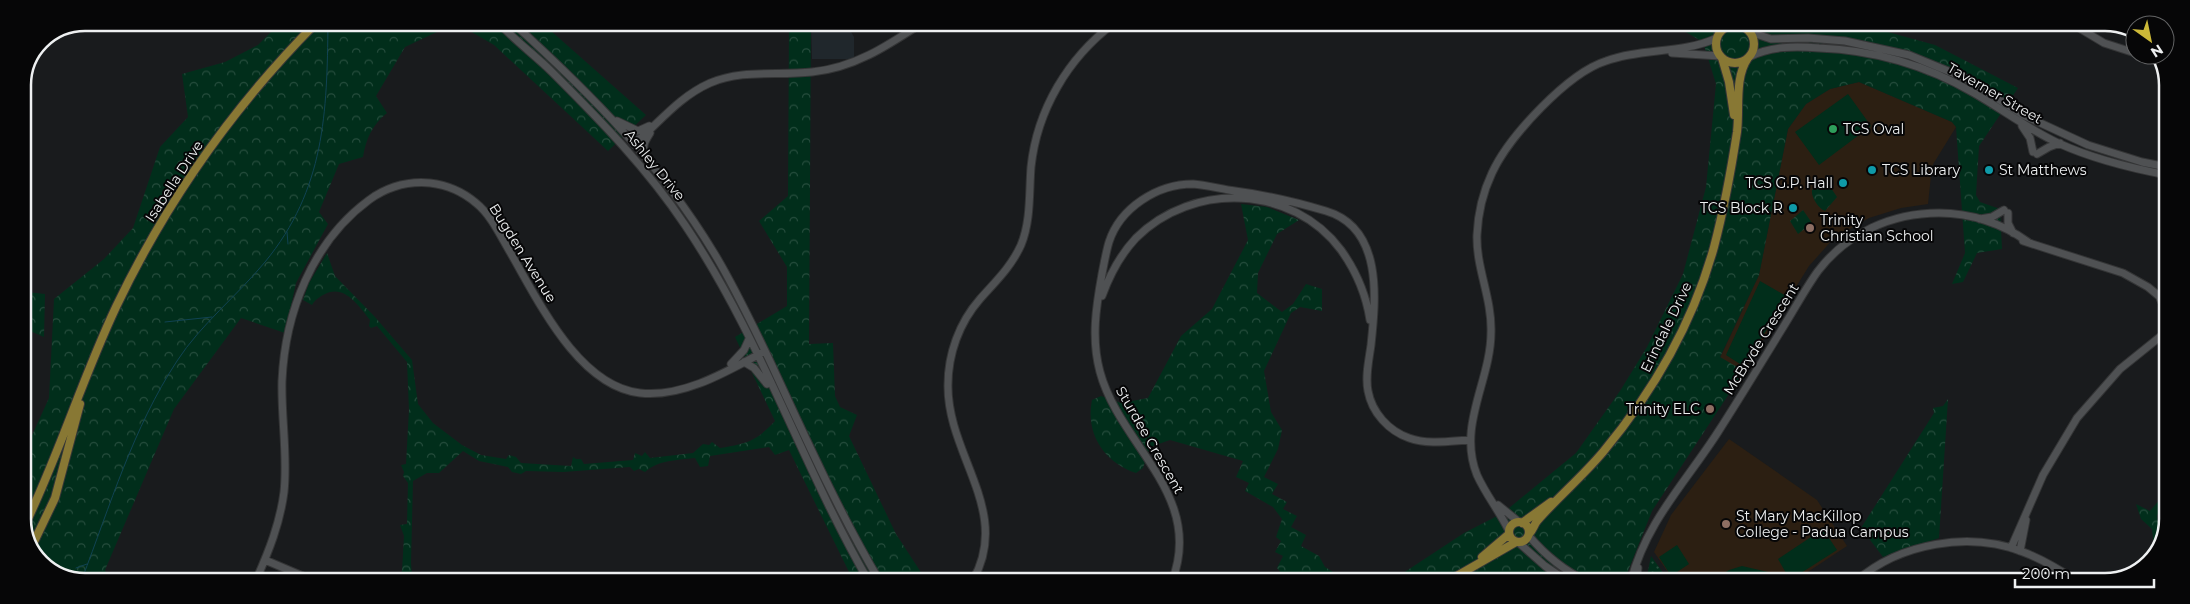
<svg xmlns="http://www.w3.org/2000/svg" width="2190" height="604" font-family="Montserrat,sans-serif">
	<style>
		.built { fill: #20272c }
		.education { fill: #2c1f12 }
		.grass { fill: url(#grass-dots) }
		.park { fill: url(#park-crowns) }
		.pitch { fill: #012e1b }
		.lines { fill: none; stroke-linecap: round; stroke-linejoin: round }
		.stream { stroke: #104353; stroke-width: 1 }
		.secondary-casing { stroke: #343536; stroke-width: 9 }
		.primary-casing { stroke: #343536; stroke-width: 10 }
		.secondary { stroke: #4f5153; stroke-width: 7 }
		.primary { stroke: #887834; stroke-width: 8 }
		.leisure-dot { fill: #2e9e5b; stroke: #060607; stroke-width: 2 }
		.culture-dot { fill: #0f9aa8; stroke: #060607; stroke-width: 2 }
		.education-dot { fill: #8d6e63; stroke: #060607; stroke-width: 2 }
		.labels { text-anchor: middle; stroke-width: 4; stroke-linejoin: round; paint-order: stroke }
		.street-label { font-size: 14px; fill: #eef0f1; stroke: #060607 }
		.poi-label { font-size: 14px; fill: #eef0f1; stroke: #060607; text-anchor: start }
		.rim { fill: none; stroke: #eef0f1; stroke-width: 2.5 }
	</style>
	<defs>
		<pattern id="grass-dots" width="8" height="8" patternUnits="userSpaceOnUse" patternTransform="scale(1.25)"><rect width="8" height="8" fill="#012e1b"/><path d="M2 2h.1M6 6h.1" fill="none" stroke="#264d3d" stroke-width="1.8" stroke-linecap="round"/></pattern>
		<pattern id="park-crowns" width="20" height="18" patternUnits="userSpaceOnUse" patternTransform="scale(1.25)"><rect width="20" height="18" fill="#012e1b"/><path d="M2 6a3 3 0 1 1 6 0M12 15a3 3 0 1 1 6 0" fill="none" stroke="#264d3d"/></pattern>
	</defs>
	<rect width="100%" height="100%" fill="#191b1d"/>
	<path class="built" d="M811,23H846L854,37V59H812Z"/>
	<path class="education" d="M1859,82L1952,122L1956,127L1932,166L1928,204L1901,208L1869,218L1834,238L1809,266L1744,371L1720,358L1759,275L1788,129L1806,104L1830,89Z
		M1729,439L1817,500L1847,546L1794,581H1674L1654,552L1671,515Z"/>
	<path class="grass" d="M1651,556L1669,581H1646Z"/>
	<path class="park" d="M280,23H542L646,115L608,151L494,45L456,23L405,47L376,96L387,113C372,125 366,139 363,157L339,164L319,212L328,224L296,283L285,333L241,318L174,409L105,570L109,579H69L38,560L23,523V455L49,398L54,299L104,259L133,228L160,147L188,117L182,74L225,62L258,45Z
		M789,23H811L809,344L833,343L835,396L840,407L857,415L849,436L896,534L926,580H853L789,450L775,455L769,447L710,456L708,466L700,467L695,458C678,460 658,460 645,472L639,469L634,471L630,467L563,472L526,471L521,474L512,472L508,467L479,461L463,451L439,473H427L413,481L411,563L412,575L416,580H399L402,571L404,536L400,525L407,524L408,483L403,476L404,472L401,465L406,464L409,410L407,362L377,326L371,328L369,326L370,320C358,305 344,283 323,295C318,298 315,300 312,305L303,300L309,283L327,253L335,276L375,317L412,360L418,404L433,423L462,445L481,455L506,459L509,455L516,457L521,463L571,466L573,457L576,459H581L584,464L633,460L635,453L642,456L645,452L650,458L693,453L703,444L709,445L712,442L720,448C748,443 755,442 775,421L735,337L787,306V267L759,221L788,196Z
		M1685,24H1859L1935,45L2018,88L1979,146L1976,195L1980,202L2000,209L2002,249L1977,253L1963,282L1952,284L1965,253L1956,127L1952,122L1859,82L1830,89L1806,104L1788,129L1759,275L1720,357L1744,371L1652,511L1624,581L1536,576L1527,581H1391L1464,533L1503,513L1576,453L1620,391L1647,347L1683,274L1706,187L1716,84L1703,42L1684,31Z
		M1823,183L1829,185L1837,197L1825,211C1818,208 1811,197 1812,190Z
		M1241,204L1267,207L1299,220L1277,234L1258,273L1257,293L1282,312L1293,304L1306,284L1322,289V311L1300,307L1291,313L1264,371L1271,412L1282,430L1278,449L1264,477L1278,484L1272,494L1287,502L1283,509L1297,516L1291,527L1306,535L1301,546L1319,556L1325,567L1348,581H1288L1277,568L1283,556L1275,552L1281,541L1276,537L1282,519L1273,507L1245,491L1249,483L1236,477L1243,461L1170,440L1150,447L1143,468L1136,473C1104,463 1085,433 1092,400L1101,396L1121,403L1148,398L1181,336L1212,309L1248,240Z
		M1803,210L1812,223L1798,234L1790,221Z
		M27,292L45,294L44,337L23,328V298Z
		M1948,399L1939,538L1883,557L1861,528L1934,413L1933,408L1943,406Z
		M2166,492V506L2157,515L2161,541L2143,568L2136,571L2154,548L2152,529L2141,519L2136,504L2150,511Z"/>
	<path class="pitch" d="M1848,94L1871,126L1819,165L1795,132Z
		M1760,281L1788,297L1743,366L1726,355Z
		M1823,529L1837,550L1790,580L1778,559Z
		M1677,545L1689,564L1671,576L1659,557Z
		M1742,566L1768,572L1776,581H1712L1729,570Z"/>
	<g class="lines">
		<path class="stream" d="M287,232L288,244
			M165,322L212,317
			M76,568L87,564
			M82,579C110,506 133,428 177,361C201,324 237,296 265,262C325,189 327,113 328,23"/>
		<defs>
			<path id="secondary" d="M499,23C515,41 535,55 552,72C600,120 647,168 685,225C760,336 802,465 868,580
				M513,23C591,94 659,162 714,253C734,286 751,322 768,357C803,432 837,509 879,580
				M1097,24L1104,31
				M2074,25L2104,43L2135,53
				M1750,32L1771,39L1808,38L1845,41L1909,55L1965,78L2023,115L2088,145L2142,162L2167,167
				M1672,53L1720,56
				M2142,55L2158,58
				M1749,57C1771,46 1795,46 1819,48C1874,50 1926,65 1974,93C2002,109 2028,129 2058,143C2093,159 2130,168 2167,175
				M617,121L638,131L649,126
				M2022,126L2030,138L2033,152
				M633,142L641,138C663,118 681,96 710,83C742,69 777,76 812,72C854,68 887,46 922,23
				M2037,154L2049,147L2060,143
				M646,155C641,147 645,141 650,133
				M2008,213V223L2013,233
				M1980,219L1992,217L2004,210
				M2023,241L2123,273L2148,287L2166,302
				M1102,296C1110,274 1120,255 1136,238C1193,181 1293,185 1341,250C1356,271 1366,294 1370,320
				M2160,298L2166,311
				M744,362L754,368L767,384
				M731,364L744,350L749,339
				M1498,505L1519,522
				M1509,531C1500,512 1486,495 1477,475C1457,425 1491,381 1491,332C1492,298 1476,268 1477,235C1478,213 1483,192 1492,173C1509,136 1568,73 1606,61C1642,48 1682,54 1717,38
				M1529,536C1546,556 1563,570 1586,581
				M1519,543L1545,566L1567,581
				M2011,548L2043,475L2077,418L2120,369L2166,332
				M2020,551L2026,520
				M265,560L312,580
				M256,580C269,551 280,523 284,492C288,455 281,418 282,381C285,313 312,242 369,200C387,187 408,181 430,183C447,185 462,191 476,203C491,215 500,235 510,252C538,300 578,386 640,393C683,398 728,371 765,351
				M973,580C1012,511 947,455 948,385C948,354 959,323 980,299C996,281 1011,267 1021,245C1031,221 1029,193 1031,167C1037,110 1068,58 1113,24
				M1172,581C1205,495 1120,446 1100,372C1091,339 1096,307 1102,274C1104,264 1106,252 1109,242C1120,208 1157,184 1193,184C1206,185 1221,189 1235,191C1266,195 1296,202 1326,211C1383,228 1376,298 1371,345C1369,360 1365,376 1368,391C1372,413 1389,431 1409,438C1428,445 1451,441 1470,440
				M1631,581C1646,522 1686,482 1718,432C1740,398 1761,363 1782,329C1794,310 1805,289 1818,271C1847,233 1892,213 1939,213C1970,213 2002,223 2028,242
				M1636,581L1638,568
				M1856,581C1900,543 1969,531 2023,552C2042,559 2060,570 2077,581"/>
			<path id="primary" d="M1716 44a19 19 0 1 1 38 0a19 19 0 1 1-38 0Z
				M1722,58L1729,82L1734,115
				M1509 532a10 10 0 1 1 20 0a10 10 0 1 1-20 0Z
				M1522,523L1551,502
				M24,527C59,455 82,379 116,307C166,202 234,106 316,23
				M1529,534C1533,530 1534,525 1537,521C1558,497 1582,477 1603,452C1652,393 1693,323 1714,247C1724,209 1731,171 1737,132C1740,109 1734,78 1748,58
				M32,546L55,498L80,404
				M1482,557L1509,534
				M1448,581L1516,542"/>
		</defs>
		<use href="#secondary" class="secondary-casing"/>
		<use href="#primary" class="primary-casing"/>
		<use href="#secondary" class="secondary"/>
		<use href="#primary" class="primary"/>
	</g>
	<circle class="leisure-dot" cx="1833" cy="129" r="5"/>
	<g class="culture-dot">
		<circle cx="1872" cy="170" r="5"/>
		<circle cx="1989" cy="170" r="5"/>
		<circle cx="1843" cy="183" r="5"/>
		<circle cx="1793" cy="208" r="5"/>
	</g>
	<g class="education-dot">
		<circle cx="1810" cy="228" r="5"/>
		<circle cx="1710" cy="409" r="5"/>
		<circle cx="1726" cy="524" r="5"/>
	</g>
	<g class="labels">
		<g class="street-label">
			<text transform="translate(1995 93) rotate(30)" y="5">Taverner Street</text>
			<text transform="translate(655 165) rotate(51)" y="5">Ashley Drive</text>
			<text transform="translate(174 181) rotate(-57)" y="5">Isabella Drive</text>
			<text transform="translate(523 253) rotate(58)" y="5">Bugden Avenue</text>
			<text transform="translate(1666 327) rotate(-64)" y="5">Erindale Drive</text>
			<text transform="translate(1761 339) rotate(-58)" y="5">McBryde Crescent</text>
			<text transform="translate(1150 440) rotate(60)" y="5">Sturdee Crescent</text>
		</g>
		<g class="poi-label">
			<text x="1843" y="134">TCS Oval</text>
			<text x="1882" y="175">TCS Library</text>
			<text x="1999" y="175">St Matthews</text>
			<text x="1833" y="188" text-anchor="end">TCS G.P. Hall</text>
			<text x="1783" y="213" text-anchor="end">TCS Block R</text>
			<text x="1820" y="225">Trinity<tspan x="1820" dy="16">Christian School</tspan></text>
			<text x="1700" y="414" text-anchor="end">Trinity ELC</text>
			<text x="1736" y="521">St Mary MacKillop<tspan x="1736" dy="16">College - Padua Campus</tspan></text>
		</g>
	</g>
	<path d="M0 0H2190V604H0ZM85 31H2105A54 54 0 0 1 2159 85V519A54 54 0 0 1 2105 573H85A54 54 0 0 1 31 519V85A54 54 0 0 1 85 31Z" fill="#060607" fill-rule="evenodd"/>
	<path class="rim" d="M85 31H2105A54 54 0 0 1 2159 85V519A54 54 0 0 1 2105 573H85A54 54 0 0 1 31 519V85A54 54 0 0 1 85 31Z"/>
	<g transform="translate(2150 40) rotate(147)"><circle r="24" fill="#060607" stroke="#636465"/>
	<path d="M0-4L9 19L0 12L-9 19Z" fill="#ccb938"/>
	<text y="-8" font-size="14" font-weight="bold" text-anchor="middle" fill="#eef0f1">N</text>
	</g>
	<path d="M2015 579v8h139v-8" fill="none" stroke="#eef0f1" stroke-width="2.5"/>
	<text x="2022" y="579" font-size="15" fill="#eef0f1" stroke="#060607" stroke-width="4" paint-order="stroke">200 m</text>
</svg>
